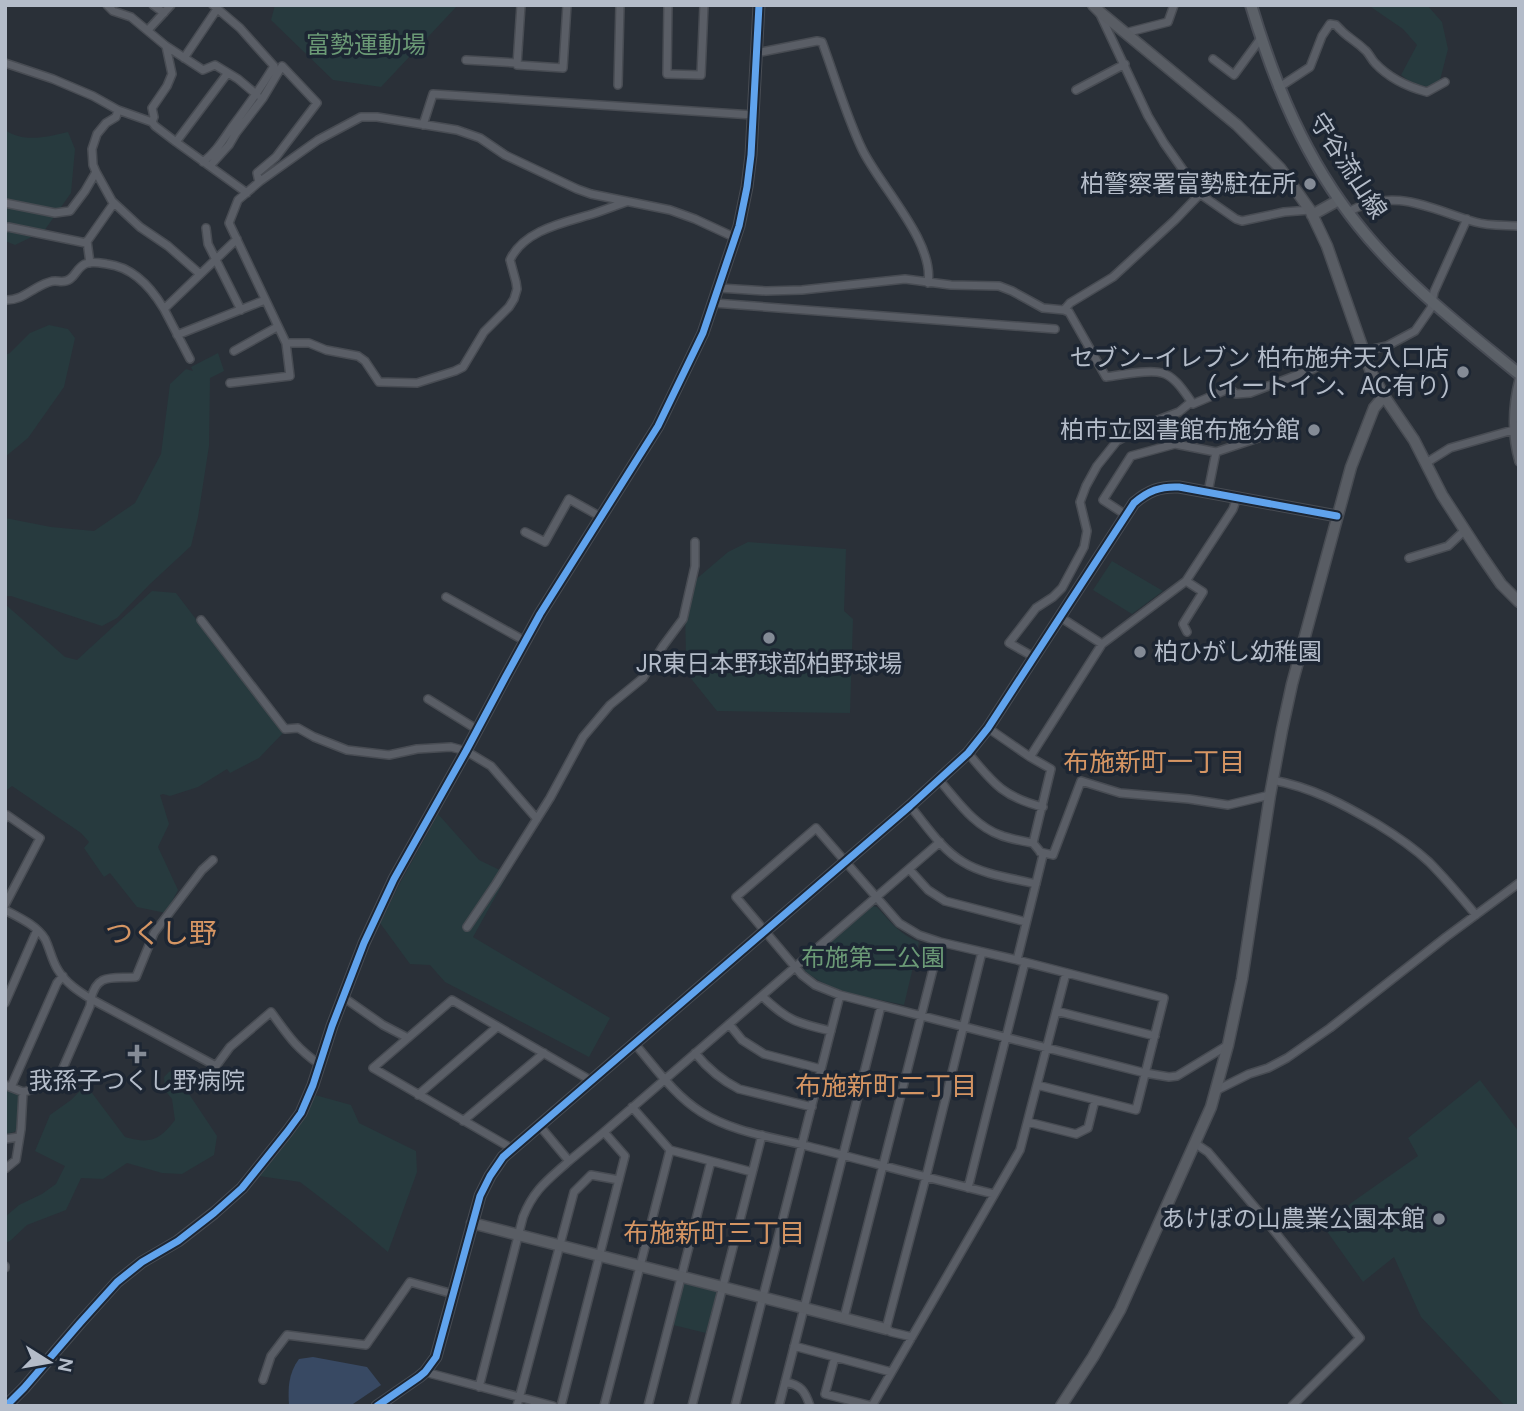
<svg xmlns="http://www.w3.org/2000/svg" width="1524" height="1411" font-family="'DM Sans','Noto Sans JP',sans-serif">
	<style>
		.green { fill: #273a3e }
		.water { fill: #384963 }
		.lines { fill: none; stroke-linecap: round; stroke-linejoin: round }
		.street-casing { stroke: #484c53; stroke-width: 10 }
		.secondary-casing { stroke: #484c53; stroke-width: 13 }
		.primary-casing { stroke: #484c55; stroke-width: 14 }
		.street { stroke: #5a5e66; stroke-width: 7 }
		.secondary { stroke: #595d64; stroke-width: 10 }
		.primary { stroke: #5c6168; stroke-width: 10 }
		.cycleway-casing { stroke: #1d2633; stroke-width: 11 }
		.cycleway { stroke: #60a3ed; stroke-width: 7 }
		.poi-dot { fill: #848b96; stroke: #1d2633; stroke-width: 2.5 }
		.labels { text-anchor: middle; stroke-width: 7; stroke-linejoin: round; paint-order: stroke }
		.park-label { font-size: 24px; fill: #6b9a76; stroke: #1d2633 }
		.street-label { font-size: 24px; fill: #b4bcc9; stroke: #1d2633 }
		.poi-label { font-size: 24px; fill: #b4bcc9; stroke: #1d2633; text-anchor: end }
		.neighbourhood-label { font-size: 26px; fill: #d59563; stroke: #1d2633 }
		.quarter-label { font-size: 28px; fill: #d59563; stroke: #1d2633 }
	</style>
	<rect width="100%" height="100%" fill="#2a3038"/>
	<path class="green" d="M275,5H458L381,87L333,80L271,20Z
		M1368,5H1427L1442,22L1448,49L1440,80L1428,87L1410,82L1401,75L1417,45L1403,29Z
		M5,130C24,143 47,137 68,132L75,149L71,193L44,231L15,245L5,241Z
		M49,325L68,329L75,338L64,387L28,438L5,457V355L10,353L30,333Z
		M218,353L224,371L210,378L209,446L198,517L191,546L150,584L117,618L102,626L11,596H5V518L51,527L94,531L135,503L161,454L170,384L186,369L193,371L191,367Z
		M748,542L846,549L844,611L853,619L850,713L717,711L689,676L686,656L685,611L694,581L728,552Z
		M1112,561L1163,591L1132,614L1093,590Z
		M152,591L176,593L283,733L259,758L230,773L227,769L198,787L170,796L163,794L160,795L169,824L158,847L178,890L166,913L137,907L110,873L104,877L84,848L89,842L81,833L12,786L7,790L5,789V604L65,657L77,660Z
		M438,814L479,860L508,874L473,937L610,1018L589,1057L445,982L430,965L410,964L380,923L399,885Z
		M872,906L877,907C890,921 900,935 919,942L904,1005C870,997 830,994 803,969L805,964Z
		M180,1067L182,1082L189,1094L217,1136L214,1155L182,1174L162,1173L127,1163L103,1179L81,1178L66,1210L27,1225L10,1241L5,1243V1217L19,1205L42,1194L56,1184L65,1166L35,1151L50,1115L71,1100L86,1085L125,1137C150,1144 159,1141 175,1120L172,1099L165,1090L164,1077L169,1072Z
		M1480,1080L1519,1132V1406H1505L1421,1317L1394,1257L1363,1282L1326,1230L1351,1203L1418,1156L1408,1138Z
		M5,1087L16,1092L19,1096L17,1130L14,1132L5,1134Z
		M315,1095L351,1105L359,1123L416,1151L417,1172L388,1252L347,1218L300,1182L259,1176L297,1128Z
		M684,1283L717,1292L706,1333L673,1325Z"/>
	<path class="water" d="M313,1357L367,1367L381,1385L350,1406H289C288,1388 288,1374 299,1359Z"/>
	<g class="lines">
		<defs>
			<path id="street" d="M107,5L113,11L131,17L166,46L203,70L215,65L238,79L257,95
				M153,5L164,13
				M521,5L517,65L563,68L567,5
				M668,5L667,74L701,75L704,5
				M1100,14L1148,116L1164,143L1200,194L1236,219L1242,221L1284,212L1310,210
				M148,30L171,5
				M1125,33L1168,22L1174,5
				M756,53L817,41L822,42C835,77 846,115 862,149C879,185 935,242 928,283
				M184,58L217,9
				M1213,59L1234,75L1261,38
				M466,60L517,63
				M5,63L53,79L93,96L118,110L152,122L155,126L176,142L247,193
				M618,85L620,5
				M1278,88L1310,67L1322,36L1330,24L1336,25C1347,38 1354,39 1365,50C1369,53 1371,59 1375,63C1389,78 1408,87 1427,92L1445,82
				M1076,90L1125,64
				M118,110L116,117L106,123L97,134L92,149L93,165L96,172L112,201L140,227L168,246L200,274
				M152,122L154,117L152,108L167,86L172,74L166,46
				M423,125L433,94L753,115
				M176,142L227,74
				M203,162C216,152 223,140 232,127C247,107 261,88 274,66L240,28L213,5
				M210,166L229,145L236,133L263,98L282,66L317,103L276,157L257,173L259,182
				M5,203L55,213L70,211L85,191L96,172
				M1348,212C1394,186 1430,209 1475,222C1488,226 1505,225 1519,226
				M5,228L8,227L86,243L114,203
				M206,228L208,244L241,310
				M87,241L90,263
				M719,288L766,291L802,290L905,279L951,285L999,286L1012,291L1043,308L1064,310L1070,303L1113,277L1175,220L1200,194
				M5,300C19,301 28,292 40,286C44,284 50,281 55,281C60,281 65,283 70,279C76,275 77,268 85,264C92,261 100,263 107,264C132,267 151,287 164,309L237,239
				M714,303L1055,329
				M164,309L190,359
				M1064,310L1069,312L1106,377C1120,375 1150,369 1162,373C1175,376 1185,393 1193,404L1226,390H1231L1236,394L1250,393L1313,369L1323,363L1347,355L1387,346L1415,331L1431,308L1434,292L1467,219
				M177,335L265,300
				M286,343H309L326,350L358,356L365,361L379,382L417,383L455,371L463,367L484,332L509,307L514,299L517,289L516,282L510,260C523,231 562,223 589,215C602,211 614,206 626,202
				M234,351L277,327
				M1519,379C1512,407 1511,434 1519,462
				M230,383L290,376L286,343L229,223L238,200L259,182L318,140L361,117H377L457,130L480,138L505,155L577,189L591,194L670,210L695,219L736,238
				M1216,452L1258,438
				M1426,463L1450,448L1513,430
				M1126,515L1103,500L1131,456L1175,444L1216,452L1208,492
				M525,532L545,542L569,499L601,517
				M1409,558L1448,546L1465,530
				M1186,581L1233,509L1237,497
				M446,597L525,641
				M1060,617L1102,644
				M201,620L285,729L298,728L314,737L347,750L372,753L389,755L417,749L451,747L466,751
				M1034,657L1009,643L1036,608L1053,597L1062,588L1084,547L1087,531L1080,502L1086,486L1097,466L1117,441L1150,423L1179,412L1191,402
				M428,699L478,730
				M988,728L1030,757
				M466,751L491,766L537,819
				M968,753C993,783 1003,797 1043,807
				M939,780C957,800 974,826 1000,835C1010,839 1022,841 1033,843
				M1272,780C1311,787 1343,804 1377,824C1395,835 1414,848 1429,862C1446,879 1461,897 1476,915
				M910,806C926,825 941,849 963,862C984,875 1012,878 1036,884
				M5,818L7,815L40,838L5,905
				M1040,852L1053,855L1081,781L1120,793L1189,799L1228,805L1270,795
				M909,869L928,890L945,901L1026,922
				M5,910C20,918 36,925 45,939C50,949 52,961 58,970C66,983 78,991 91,999C97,972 113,979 136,977L154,933L202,870L213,860
				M467,927L496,884L550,798L583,737L610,705L643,678L663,646L683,619L695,566V542
				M1017,960L1043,855L1033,843L1051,769L1030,757L1102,644L1186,581L1203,592L1183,624L1187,632
				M762,996C788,1021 797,1023 831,1031
				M343,997L383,1025L408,1038
				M5,1003L37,930
				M1056,1011L1155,1036
				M729,1024L742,1040L764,1054L821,1069
				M634,1043C655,1067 674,1095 701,1112C732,1132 772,1137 807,1146C870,1162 932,1179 994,1194
				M695,1053C708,1069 721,1080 739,1089L812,1107
				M5,1085L23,1092L56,1084L90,1006L91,999L216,1066L230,1047L271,1012C288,1035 295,1047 319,1064
				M1037,1085L1136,1110L1164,998L1017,960L940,942L919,935L899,923L816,828L736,897L802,975L815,985L840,995L1145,1073L1169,1077L1177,1076L1228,1045
				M11,1087L57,983L63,976
				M1217,1090L1249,1074L1268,1068L1287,1058L1330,1028L1446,937L1519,883
				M418,1095L497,1027
				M632,1107L670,1150L752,1172
				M463,1121L544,1053
				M1028,1122L1076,1134L1088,1128L1095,1100
				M604,1132L940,842
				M5,1139L19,1137
				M1196,1144L1208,1152L1259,1212L1360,1338L1292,1406
				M511,1148L373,1068L452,1000L590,1080
				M5,1169L16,1160L21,1129L23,1092
				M968,1188L1025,962
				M5,1266V1268
				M844,1318L940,942
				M912,1337L891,1332L886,1329L926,1177L982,952
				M794,1346L891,1372
				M835,1357L825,1394L872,1406L1020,1150L1066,973
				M425,1372L553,1406
				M263,1380L271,1356L287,1335L366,1345L410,1282L453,1294
				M785,1382C801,1385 805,1391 810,1406
				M479,1387L523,1217C534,1189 548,1180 569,1161L539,1125
				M517,1406L574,1192L591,1175L619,1180
				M561,1406L625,1156L604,1132L569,1161
				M604,1406L670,1150
				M648,1406L711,1161
				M692,1406L762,1135
				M735,1406L840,995
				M779,1406L881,1006"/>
			<path id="secondary" d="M1093,5L1100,12L1237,125L1280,168L1310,210L1327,246L1371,372L1384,396L1414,440L1442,495L1481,555L1501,584L1519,602
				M1312,215L1339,200
				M472,1223L886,1329
				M6,1406L24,1388L80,1323L117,1282L142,1262L178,1241L214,1213L242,1188L287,1132L301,1113L313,1085L332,1026L364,943L394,879L466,751L506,676L540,614L658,426L703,333L739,226L747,187L751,155L759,5
				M377,1406L419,1377L425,1372L436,1357L480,1196L490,1176L503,1157L910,806L968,753L988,728L1134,503C1148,491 1160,486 1179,487L1337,516
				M1061,1406L1093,1357L1120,1310L1211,1107L1228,1045L1242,979L1270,795L1282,730L1292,684L1351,467L1374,408L1384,396"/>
			<path id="primary" d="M1251,5C1275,85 1305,159 1358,225C1403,282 1463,328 1519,374"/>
		</defs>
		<use href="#street" class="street-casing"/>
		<use href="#secondary" class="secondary-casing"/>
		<use href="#primary" class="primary-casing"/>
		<use href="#street" class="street"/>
		<use href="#secondary" class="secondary"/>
		<use href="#primary" class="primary"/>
		<defs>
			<path id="cycleway" d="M6,1406L24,1388L80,1323L117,1282L142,1262L178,1241L214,1213L242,1188L287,1132L301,1113L313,1085L332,1026L364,943L394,879L466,751L506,676L540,614L658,426L703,333L739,226L747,187L751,155L759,5
				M377,1406L419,1377L425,1372L436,1357L480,1196L490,1176L503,1157L910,806L968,753L988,728L1134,503C1148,491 1160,486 1179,487L1337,516"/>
		</defs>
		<use href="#cycleway" class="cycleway-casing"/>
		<use href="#cycleway" class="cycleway"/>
	</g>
	<g class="poi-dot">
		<circle cx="1310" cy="184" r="7"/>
		<circle cx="1463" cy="372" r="7"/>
		<circle cx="1314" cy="430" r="7"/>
		<circle cx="769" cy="638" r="7"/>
		<circle cx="1140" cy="652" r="7"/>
		<path d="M133.5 1043.5h7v7h7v7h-7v7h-7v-7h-7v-7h7z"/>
		<circle cx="1439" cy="1219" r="7"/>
	</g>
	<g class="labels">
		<g class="park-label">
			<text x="366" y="53">富勢運動場</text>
			<text x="873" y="966">布施第二公園</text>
		</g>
		<g class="street-label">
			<text transform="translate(1348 166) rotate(57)" y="8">守谷流山線</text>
		</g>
		<g class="poi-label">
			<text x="1296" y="192">柏警察署富勢駐在所</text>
			<text x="1449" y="366">セブン-イレブン 柏布施弁天入口店<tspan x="1449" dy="28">(イートイン、AC有り)</tspan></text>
			<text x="1300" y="438">柏市立図書館布施分館</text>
			<text x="1154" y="660" text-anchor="start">柏ひがし幼稚園</text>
			<text x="769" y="672" text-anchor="middle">JR東日本野球部柏野球場</text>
			<text x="137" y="1089" text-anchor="middle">我孫子つくし野病院</text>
			<text x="1425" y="1227">あけぼの山農業公園本館</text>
		</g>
		<g class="neighbourhood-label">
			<text x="1154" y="771">布施新町一丁目</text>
			<text x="886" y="1095">布施新町二丁目</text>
			<text x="714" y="1242">布施新町三丁目</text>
		</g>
		<g class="quarter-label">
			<text x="161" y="943">つくし野</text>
		</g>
	</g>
	<rect width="1524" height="1411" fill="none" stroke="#b4bcc9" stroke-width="14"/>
	<g transform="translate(49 1362) rotate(101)" stroke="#1d2633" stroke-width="5" paint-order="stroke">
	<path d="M0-5L12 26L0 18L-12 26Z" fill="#b4bcc9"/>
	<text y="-10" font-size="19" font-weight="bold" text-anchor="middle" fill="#b4bcc9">N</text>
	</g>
</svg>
